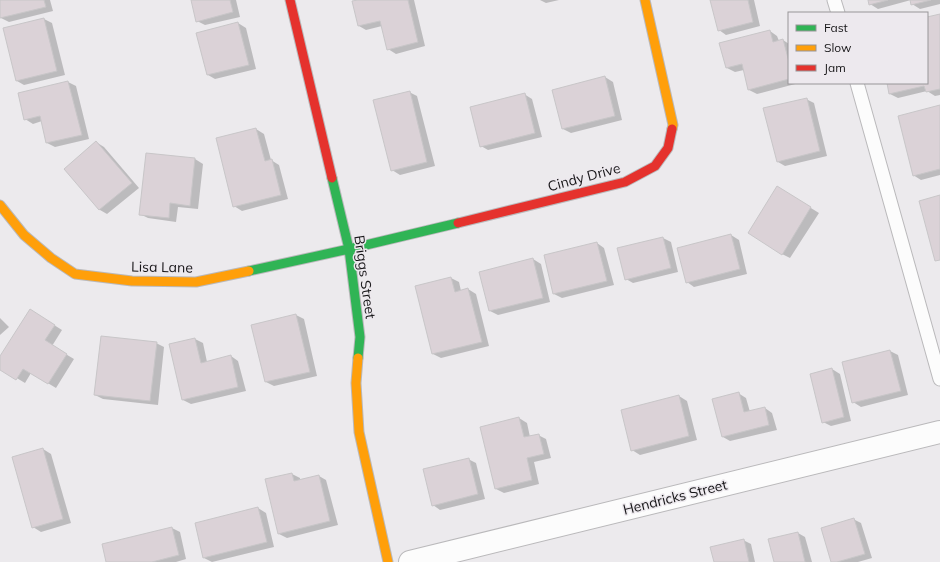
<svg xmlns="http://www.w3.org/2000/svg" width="940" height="562" font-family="Mulish,sans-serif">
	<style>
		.shadow { fill: #0003 }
		.building { fill: #dbd2d7; stroke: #c8c6c8 }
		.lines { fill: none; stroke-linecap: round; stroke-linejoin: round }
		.lane-casing { stroke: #bab9bb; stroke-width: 15 }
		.street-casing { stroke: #bab9bb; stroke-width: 24 }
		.fast-casing { stroke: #bab9bb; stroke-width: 11 }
		.slow-casing { stroke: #bab9bb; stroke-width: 11 }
		.jam-casing { stroke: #bab9bb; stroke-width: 11 }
		.lane { stroke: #fcfcfc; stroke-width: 13 }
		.street { stroke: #fcfcfc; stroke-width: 22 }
		.fast { stroke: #30b455; stroke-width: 9 }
		.slow { stroke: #ff9f0a; stroke-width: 9 }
		.jam { stroke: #e5322d; stroke-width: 9 }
		.labels { text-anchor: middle; stroke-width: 3; stroke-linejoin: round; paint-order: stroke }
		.street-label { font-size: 14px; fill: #171618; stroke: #ede9ee }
	</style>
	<rect width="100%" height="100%" fill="#eceaed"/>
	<path class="shadow" d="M0,0H50L53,11L9,22L1,18L0,14Z
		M192,0H236L240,17L205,25L197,21Z
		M362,0H414L425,46L396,54L388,49L382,26L366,30L359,26Z
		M540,0H559L546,3Z
		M711,0H754L760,26L726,35L719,30Z
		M869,0H940V4L920,9L912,4L911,0L878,9L870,4Z
		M940,15V95L935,96L927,91L898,98L890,94L888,83H927V18Z
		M44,19L52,23L65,75L24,85L17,81L4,29Z
		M238,23L246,28L256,69L215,79L208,75Z
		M770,31L777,36L779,41L783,40L789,44V83H799L757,94L749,90L744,70L735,72L727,68Z
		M605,77L613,82L622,120L571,133L563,129Z
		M68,82L76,86L89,139L55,147L47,143L42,121L33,124L25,119Z
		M409,92L417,96L435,166L400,175L392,170Z
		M524,94L532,99L542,137L488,150L481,146Z
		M806,99L814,103L827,156L785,166L778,162Z
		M940,106V175L921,180L913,175Z
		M256,129L264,134L271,160L279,165L288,199L242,211L234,206Z
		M96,142L104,147L139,188L107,214L100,210L65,169Z
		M147,154L195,159L203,164L198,209L178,207L176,222L148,218L140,214Z
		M785,192L819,213L790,258L782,254Z
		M731,235L739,240L747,274L694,287L687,282Z
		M663,238L671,242L678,272L633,283L626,279Z
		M597,243L604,248L614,285L562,298L554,294L545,256Z
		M533,259L541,264L550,302L498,315L490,311Z
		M451,278L459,282L461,291L468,289L476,294L489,346L441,358L433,354L416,287Z
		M38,315L62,330L52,346L74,359L56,388L31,373L25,383L0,368V358Z
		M296,315L304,319L317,376L274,386L266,382L252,325Z
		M0,318L9,327L0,335Z
		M195,339L203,343L207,362L231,356L238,361L246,391L191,404L183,400Z
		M156,343L164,347L158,405L103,399L95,395Z
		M890,351L898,355L908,395L861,407L853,402L843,363Z
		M832,369L840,374L851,421L831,426L823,422Z
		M738,393L746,398L750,412L765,408L772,413L777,430L730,441L723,437Z
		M679,396L687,401L697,440L640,455L632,450Z
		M519,418L527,423L530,437L538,435L546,439L551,458L534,462L539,484L504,493L496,489Z
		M43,449L51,454L71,523L41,532L33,527Z
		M468,459L476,463L485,499L440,510L433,505Z
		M292,474L300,478V480L319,476L326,480L338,525L287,538L279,534Z
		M258,508L266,513L274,547L212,562L204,558Z
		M853,519L861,523L872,558L858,562H832Z
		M172,528L180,532L186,559L176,562H107Z
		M798,533L805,537L812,562H775Z
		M743,540L751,544L755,562H715Z"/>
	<path class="building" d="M0,0H44L46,7L0,18Z
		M191,0H230L233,12L196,22Z
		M358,0H408L418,42L387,50L380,21L358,26L352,1Z
		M710,0H748L753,22L718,31Z
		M868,0H888L869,5Z
		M910,0H931L911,5Z
		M940,14V89L926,92L924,86L889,94L887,83H927V17Z
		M44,18L57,71L16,81L3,28Z
		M238,22L249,65L207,75L196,33Z
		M770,30L773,42L783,39L789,62V79L748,90L742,64L726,68L719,43Z
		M605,76L615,116L562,129L552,90Z
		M68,81L82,135L46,143L40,116L24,120L18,93Z
		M410,91L427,162L391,171L373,100Z
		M525,93L535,133L480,147L470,107Z
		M807,98L820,151L777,162L763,108Z
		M940,105V169L913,176L898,116Z
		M256,128L265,161L272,159L281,195L233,207L216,138Z
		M96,141L132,183L99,210L64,169Z
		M146,153L195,158L190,206L170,203L169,218L139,215Z
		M777,186L811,207L782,255L748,233Z
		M940,195V260L935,261L919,201Z
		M731,234L740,269L686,283L677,248Z
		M663,237L671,268L625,280L617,248Z
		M597,242L607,281L553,294L544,255Z
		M533,258L543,298L489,311L479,272Z
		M451,277L455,292L468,288L482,342L432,354L415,286Z
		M30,309L55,325L45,340L67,354L48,384L23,369L16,380L0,370V356Z
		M296,314L310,372L265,382L251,325Z
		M101,336L157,342L150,401L94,395Z
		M195,338L201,363L231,355L238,387L182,400L169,344Z
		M890,350L901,391L852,403L842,362Z
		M832,368L844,417L822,423L810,374Z
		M739,392L744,412L765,407L769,425L722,437L712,399Z
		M679,395L689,436L631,451L621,410Z
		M519,417L524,437L539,434L544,454L527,458L532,480L495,489L480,427Z
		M43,448L63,519L32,528L12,457Z
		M469,458L478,494L432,506L423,469Z
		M292,473L294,481L319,475L330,521L278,534L265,479Z
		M258,507L267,542L203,558L195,523Z
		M854,518L865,554L837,562H831L821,528Z
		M172,527L179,555L152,562H106L102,544Z
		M798,532L805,562H774L768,539Z
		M744,539L749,562H714L710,547Z"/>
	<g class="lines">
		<defs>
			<path id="lane" d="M834,0L838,13
				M857,83L940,379"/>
			<path id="street" d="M410,562L940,432"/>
			<path id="fast" d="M332,178L349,249L360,337L358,358
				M249,271L349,249L458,223"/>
			<path id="slow" d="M645,0L673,125L672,129
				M0,205L24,235L51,258L75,274L132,281L196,282L249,271
				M358,358L356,383L359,432L388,562"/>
			<path id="jam" d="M290,0L332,178
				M458,223L625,182L655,166L668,148L672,129"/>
		</defs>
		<use href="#lane" class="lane-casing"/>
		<use href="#street" class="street-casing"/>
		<use href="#fast" class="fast-casing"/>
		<use href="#slow" class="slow-casing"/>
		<use href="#jam" class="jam-casing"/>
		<use href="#lane" class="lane"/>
		<use href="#street" class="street"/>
		<use href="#fast" class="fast"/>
		<use href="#slow" class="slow"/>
		<use href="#jam" class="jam"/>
	</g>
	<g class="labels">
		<g class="street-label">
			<text transform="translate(584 177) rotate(-15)" y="5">Cindy Drive</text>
			<text transform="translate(162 267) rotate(1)" y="5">Lisa Lane</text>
			<text transform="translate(365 277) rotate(82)" y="5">Briggs Street</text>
			<text transform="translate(675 497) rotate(-14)" y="5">Hendricks Street</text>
		</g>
	</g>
	<rect x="788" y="12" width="140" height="72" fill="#ede9ee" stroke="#979598"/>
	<rect x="796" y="25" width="20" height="6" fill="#30b455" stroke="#979598"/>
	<text x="824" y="32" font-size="12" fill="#171618">Fast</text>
	<rect x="796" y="45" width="20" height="6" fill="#ff9f0a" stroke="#979598"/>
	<text x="824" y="52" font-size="12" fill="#171618">Slow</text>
	<rect x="796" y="65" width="20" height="6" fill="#e5322d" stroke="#979598"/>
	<text x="824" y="72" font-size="12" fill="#171618">Jam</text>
</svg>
